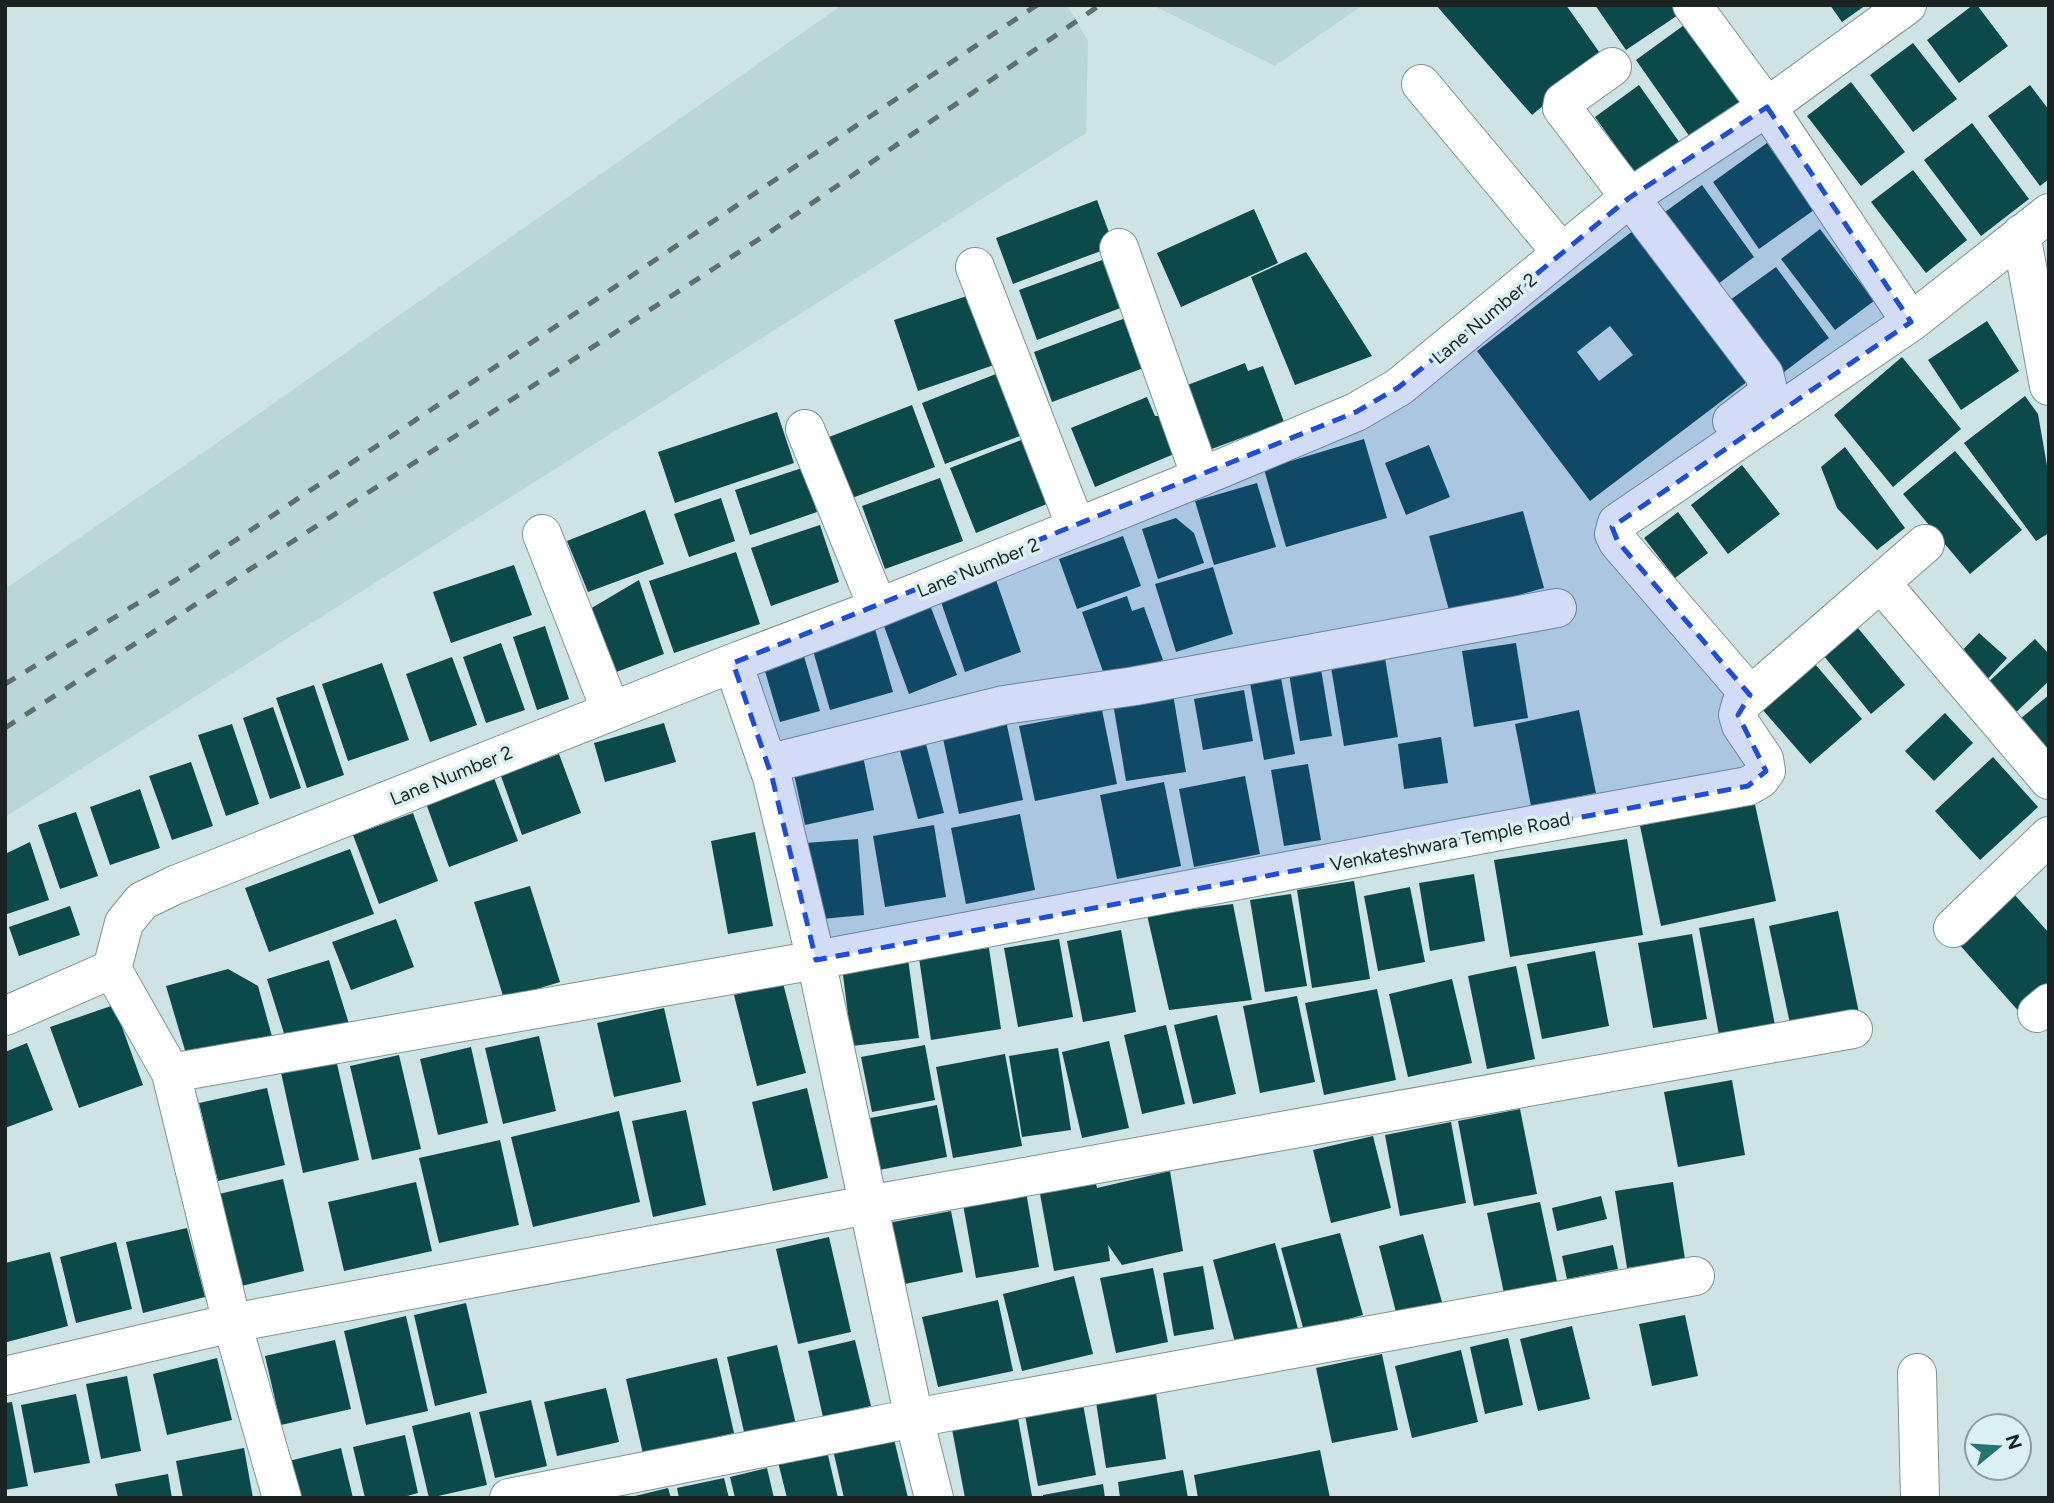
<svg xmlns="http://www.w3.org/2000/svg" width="2054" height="1503" font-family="Figtree,sans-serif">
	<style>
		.built { fill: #b9d7d8 }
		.building { fill: #0b494b; fill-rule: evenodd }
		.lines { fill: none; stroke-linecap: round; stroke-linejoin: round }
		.minor-casing { stroke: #7e9292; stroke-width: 40 }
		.minor { stroke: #fff; stroke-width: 38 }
		.rail { stroke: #616e6e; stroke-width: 5; stroke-dasharray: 12 12; stroke-linecap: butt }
		.marked { fill: #1d4ed8; fill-opacity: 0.2; stroke: #1d4ed8; stroke-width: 5; stroke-dasharray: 14 9; stroke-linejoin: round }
		.labels { text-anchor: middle; stroke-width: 7; stroke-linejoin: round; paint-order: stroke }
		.street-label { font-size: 19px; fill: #1a2222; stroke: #dbf1f1 }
	</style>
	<rect width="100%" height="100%" fill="#cee4e4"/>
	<path class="built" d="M842,5H1067L1088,41L1086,133L5,817V589L214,445Z
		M1152,5H1363L1275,66Z"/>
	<path class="building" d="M1436,5H1566L1602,56L1532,115Z
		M1595,5H1679L1684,11L1626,50Z
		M1830,5H1866L1842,22Z
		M1973,5H1977L2008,46L1959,83L1927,40Z
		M1691,20L1748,100L1692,140L1636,60Z
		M1913,43L1957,99L1913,132L1870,75Z
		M1851,82L1905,152L1861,186L1807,116Z
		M1639,85L1682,146L1638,177L1595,117Z
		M2030,85L2049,110V179L2040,186L1988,116Z
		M1972,123L2029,199L1981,236L1924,160Z
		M1767,143L1814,210L1759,249L1713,182Z
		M1913,170L1967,240L1926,273L1871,202Z
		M1702,185L1754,257L1706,293L1654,220Z
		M1097,200L1114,246L1013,284L996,238Z
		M1254,209L1278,263L1181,307L1157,253Z
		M1638,227L1752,378L1590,501L1477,351ZM1610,326L1633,355L1599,381L1577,352Z
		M1820,229L1874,301L1835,330L1781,259Z
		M1306,252L1372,356L1295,385L1251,277Z
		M1105,259L1123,307L1037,340L1019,290Z
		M1776,267L1829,338L1784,372L1730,300Z
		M970,295L994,365L918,391L894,320Z
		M1131,316L1149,366L1052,402L1034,352Z
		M1987,321L2019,371L1961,410L1928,360Z
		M1902,357L1961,429L1893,487L1834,415Z
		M1245,363L1248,371L1263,366L1284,422L1201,453L1177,389Z
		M1001,372L1025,434L945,464L922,403Z
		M2025,396L2038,414L2049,477V533L2036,541L1964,443Z
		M1147,397L1155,416H1172L1186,449L1095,487L1071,428Z
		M912,405L935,467L852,498L829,437Z
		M777,412L794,463L675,503L658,452Z
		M1029,437L1054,501L976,533L950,468Z
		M1364,439L1387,518L1286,547L1264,469Z
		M1429,445L1450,497L1406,515L1385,463Z
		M1845,447L1905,528L1877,550L1837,508L1821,467Z
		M1955,451L2022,530L1970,574L1903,494Z
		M1742,465L1780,514L1728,554L1691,505Z
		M802,468L817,512L750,535L735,490Z
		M940,478L963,541L885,569L862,506Z
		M1257,483L1276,547L1214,565L1195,501Z
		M721,498L735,541L689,557L674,514Z
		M645,510L664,564L588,592L567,541Z
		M1523,511L1544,588L1450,614L1429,536Z
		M1678,512L1708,553L1675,578L1644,538Z
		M1176,518L1194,533L1204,563L1158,579L1142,529Z
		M820,525L839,582L771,606L751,548Z
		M1123,536L1141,586L1077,609L1059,559Z
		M736,552L760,624L674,653L649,581Z
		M514,565L532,615L451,643L433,592Z
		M1213,567L1233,634L1176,652L1155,584Z
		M639,580L664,654L611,674L590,609Z
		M996,580L1021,652L965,672L940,599Z
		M1127,596L1132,611L1144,607L1163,660L1106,680L1082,612Z
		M928,600L957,675L909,694L881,618Z
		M873,622L893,692L830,710L810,640Z
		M1853,622L1905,685L1871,714L1819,650Z
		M545,626L569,699L537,710L513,637Z
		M1979,633L2007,658L1984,683L1956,657Z
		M2035,639L2049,654V681L2012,716L1984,686Z
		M501,643L525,710L486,723L463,657Z
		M1516,643L1528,718L1474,727L1462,651Z
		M801,646L820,711L780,722L761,658Z
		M452,657L477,725L430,742L406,674Z
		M1385,658L1398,737L1344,746L1331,667Z
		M382,663L409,740L348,761L322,684Z
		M1815,664L1862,719L1810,764L1762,709Z
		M1321,669L1332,736L1300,741L1289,674Z
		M1281,678L1295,754L1264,760L1250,683Z
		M314,685L344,775L307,788L276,698Z
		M1244,690L1253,741L1203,750L1194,699Z
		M1173,694L1186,772L1126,781L1113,703Z
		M2049,695V753L2020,719Z
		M273,707L301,788L270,799L243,718Z
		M1102,710L1117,784L1035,801L1019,726Z
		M1579,710L1596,793L1531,806L1515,724Z
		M1945,713L1973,743L1934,781L1905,751Z
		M1005,716L1023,800L959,814L941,729Z
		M664,723L676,762L605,782L594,743Z
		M232,724L259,804L226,816L198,735Z
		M1441,737L1448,783L1404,789L1398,744Z
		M926,744L944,813L918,819L900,751Z
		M862,751L874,810L805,825L792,765Z
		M559,754L581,813L522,835L501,776Z
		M1993,757L2038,807L1980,860L1935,811Z
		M191,762L213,826L172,840L149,776Z
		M1308,764L1321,840L1284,846L1271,770Z
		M491,770L518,841L449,867L423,795Z
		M1245,776L1260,854L1194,867L1179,789Z
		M1164,782L1181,866L1117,879L1100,795Z
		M140,789L160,848L110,865L90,807Z
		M1754,800L1776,901L1661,926L1640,826Z
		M76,812L98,876L60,889L38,825Z
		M413,813L438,881L379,904L353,835Z
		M1020,814L1035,890L966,904L951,828Z
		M934,825L946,897L885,907L873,836Z
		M755,832L773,926L728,934L711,841Z
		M858,839L864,915L811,920L805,843Z
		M1627,839L1643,935L1510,957L1494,860Z
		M30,842L49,900L7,914L5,910V854Z
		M350,849L374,914L269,952L245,888Z
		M1474,874L1485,941L1430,951L1419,883Z
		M1354,881L1370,979L1312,988L1297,890Z
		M530,886L560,982L504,999L474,902Z
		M1410,887L1425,962L1378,971L1364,896Z
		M2013,893L2049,933V991L2022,1015L1958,943Z
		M1291,894L1307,986L1265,992L1250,900Z
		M1233,904L1252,1000L1169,1010L1147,915Z
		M70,906L80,935L19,956L9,927Z
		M1838,911L1859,1013L1791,1028L1769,926Z
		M1754,918L1775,1025L1719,1035L1699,928Z
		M396,919L414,967L351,990L332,942Z
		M1121,930L1136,1012L1083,1022L1067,941Z
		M1692,934L1707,1019L1653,1028L1638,943Z
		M1059,939L1073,1017L1018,1027L1004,948Z
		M989,948L1001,1029L931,1040L919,958Z
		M1595,951L1609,1026L1542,1039L1527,964Z
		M908,959L919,1038L852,1046L842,967Z
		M329,960L350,1027L288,1046L267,979Z
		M1516,966L1535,1059L1487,1069L1468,976Z
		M228,969L258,986L273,1040L189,1064L166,986Z
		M1452,979L1472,1063L1408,1077L1389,994Z
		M783,983L806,1073L757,1086L734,995Z
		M1377,989L1396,1080L1324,1095L1305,1003Z
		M1297,996L1315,1082L1260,1093L1243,1006Z
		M114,1005L143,1085L79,1108L50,1027Z
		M664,1008L681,1082L614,1097L597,1023Z
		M1217,1015L1236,1094L1193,1104L1174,1025Z
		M1166,1025L1185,1104L1142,1114L1124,1035Z
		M539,1036L556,1111L503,1124L485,1048Z
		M1109,1041L1129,1128L1082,1138L1062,1052Z
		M27,1043L53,1110L5,1128V1052Z
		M925,1045L935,1100L872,1112L861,1057Z
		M471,1047L488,1123L438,1135L420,1059Z
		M1058,1048L1071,1130L1022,1137L1009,1056Z
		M1005,1054L1022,1146L953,1158L936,1067Z
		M335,1055L359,1160L303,1173L280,1068Z
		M399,1055L421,1149L372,1160L350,1066Z
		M1732,1080L1745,1155L1678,1167L1664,1092Z
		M267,1088L285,1165L218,1181L199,1103Z
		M807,1088L828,1178L773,1191L752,1102Z
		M937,1105L947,1157L879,1170L870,1118Z
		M1520,1109L1537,1194L1474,1206L1458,1121Z
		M686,1110L706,1205L653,1217L632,1121Z
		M619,1111L640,1202L533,1227L511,1137Z
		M1451,1122L1466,1203L1400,1216L1385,1135Z
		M1373,1136L1391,1208L1331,1223L1313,1150Z
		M500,1140L519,1225L439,1243L419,1158Z
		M1170,1171L1183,1251L1122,1265L1108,1245L1110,1261L1054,1271L1040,1194L1096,1184L1097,1188Z
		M283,1179L304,1271L237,1287L215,1195Z
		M416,1182L432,1251L344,1271L328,1202Z
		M1673,1182L1685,1259L1627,1268L1615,1191Z
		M1026,1192L1039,1267L976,1278L963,1204Z
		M1601,1196L1607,1219L1557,1231L1552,1208Z
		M1540,1202L1558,1286L1505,1298L1487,1213Z
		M951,1211L963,1272L900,1285L888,1223Z
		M187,1228L205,1297L143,1313L126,1242Z
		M1340,1233L1363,1315L1304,1331L1281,1248Z
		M1423,1234L1445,1313L1397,1316L1379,1246Z
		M829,1237L851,1332L798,1344L776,1249Z
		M116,1242L132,1309L76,1323L60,1257Z
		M1275,1243L1298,1329L1236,1346L1213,1260Z
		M1613,1245L1618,1269L1567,1279L1562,1256Z
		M50,1252L68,1326L7,1342L5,1334V1263Z
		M1203,1266L1214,1329L1174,1336L1163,1273Z
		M1153,1268L1168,1342L1116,1353L1100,1278Z
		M1074,1276L1093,1354L1022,1371L1003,1294Z
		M998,1300L1013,1371L938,1387L922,1317Z
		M466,1303L487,1393L435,1406L414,1315Z
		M1685,1315L1698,1376L1652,1386L1639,1324Z
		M406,1316L428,1411L366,1425L344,1331Z
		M1572,1326L1590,1399L1538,1411L1520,1339Z
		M1508,1338L1523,1405L1485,1414L1470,1347Z
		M335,1340L351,1409L281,1425L265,1356Z
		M855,1340L871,1406L823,1417L808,1351Z
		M777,1345L798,1433L747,1445L727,1357Z
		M1461,1350L1478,1422L1412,1438L1395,1366Z
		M1382,1354L1398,1430L1332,1443L1316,1368Z
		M217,1358L232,1420L167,1435L153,1374Z
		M717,1358L734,1433L643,1454L626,1379Z
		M127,1376L141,1451L101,1459L86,1384Z
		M606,1388L619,1442L557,1456L544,1402Z
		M1156,1393L1166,1459L1106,1468L1096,1402Z
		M76,1394L90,1463L34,1473L21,1405Z
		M531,1400L547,1466L495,1478L479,1412Z
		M12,1402L28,1486L5,1490V1403Z
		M1083,1404L1096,1475L1038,1486L1025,1415Z
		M470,1412L487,1485L429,1498L412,1426Z
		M1018,1418L1032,1496L965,1498L952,1429Z
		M405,1435L418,1493L400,1498H365L353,1447Z
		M894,1439L908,1498H844L834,1454Z
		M244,1448L253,1498H183L176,1461Z
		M341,1448L353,1498H293L285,1462Z
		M1320,1450L1330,1498H1198L1194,1475Z
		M827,1451L838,1498H787L778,1462Z
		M767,1468L774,1498H735L730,1477Z
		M1183,1470L1188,1498H1120L1118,1482Z
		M168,1474L172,1498H118L115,1484Z
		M724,1478L729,1498H679L677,1488Z
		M1103,1484L1105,1498H1043V1495Z
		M668,1488L671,1498H631V1497Z"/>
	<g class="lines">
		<defs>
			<path id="minor" d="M1692,5L1767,107L1911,322
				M1612,67L1563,102L1562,108L1764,374L1767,385L1766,395L1732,421
				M1421,84L1562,253
				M2021,234L2049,386
				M1119,248L1201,477
				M975,267L1076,527
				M805,429L878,608
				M542,534L611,711
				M1881,583L2049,780
				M733,663L772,777L816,960L914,1418L934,1498
				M1750,695L1618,542L1614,534L1617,523L1911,322L2049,213
				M767,764L1004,705L1135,686L1557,608
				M1953,928L2049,836
				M112,969L124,923L142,901L175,885L733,663L878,608L1201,477L1356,412L1399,387L1629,198L1767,107L1907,5
				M112,969L171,1073L232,1323L282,1498
				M2037,1013L2049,1003
				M5,1016L112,969
				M171,1073L816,960L1478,835L1748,786L1760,779L1766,771L1764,759L1741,725L1738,715L1741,704L1925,544
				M1917,1373L1920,1498
				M5,1376L232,1323L868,1205L1853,1029
				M509,1498L914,1418L1695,1276"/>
		</defs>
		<use href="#minor" class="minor-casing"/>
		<use href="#minor" class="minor"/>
		<path class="rail" d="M5,684L176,580L1037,5
			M5,728L770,232L1100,5"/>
	</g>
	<path class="marked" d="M1767,107L1911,322L1612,527L1618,542L1750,695L1738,715L1766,771L1748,786L816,960L772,777L733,663L1356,412L1399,387L1629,198Z"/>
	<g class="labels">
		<g class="street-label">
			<text transform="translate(1484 318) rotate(-40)" y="7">Lane Number 2</text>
			<text transform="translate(978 567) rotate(-22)" y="7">Lane Number 2</text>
			<text transform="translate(451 775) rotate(-22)" y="7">Lane Number 2</text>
			<text transform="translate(1450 841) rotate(-11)" y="7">Venkateshwara Temple Road</text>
		</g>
	</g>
	<rect width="2054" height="1503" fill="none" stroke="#1a2222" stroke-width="14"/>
	<g transform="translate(1998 1447) rotate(72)"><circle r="33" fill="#dbf1f1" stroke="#8e9e9e" stroke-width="2"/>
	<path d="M0-5L12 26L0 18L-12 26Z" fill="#287275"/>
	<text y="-10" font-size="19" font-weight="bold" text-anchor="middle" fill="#1a2222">N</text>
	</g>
</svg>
